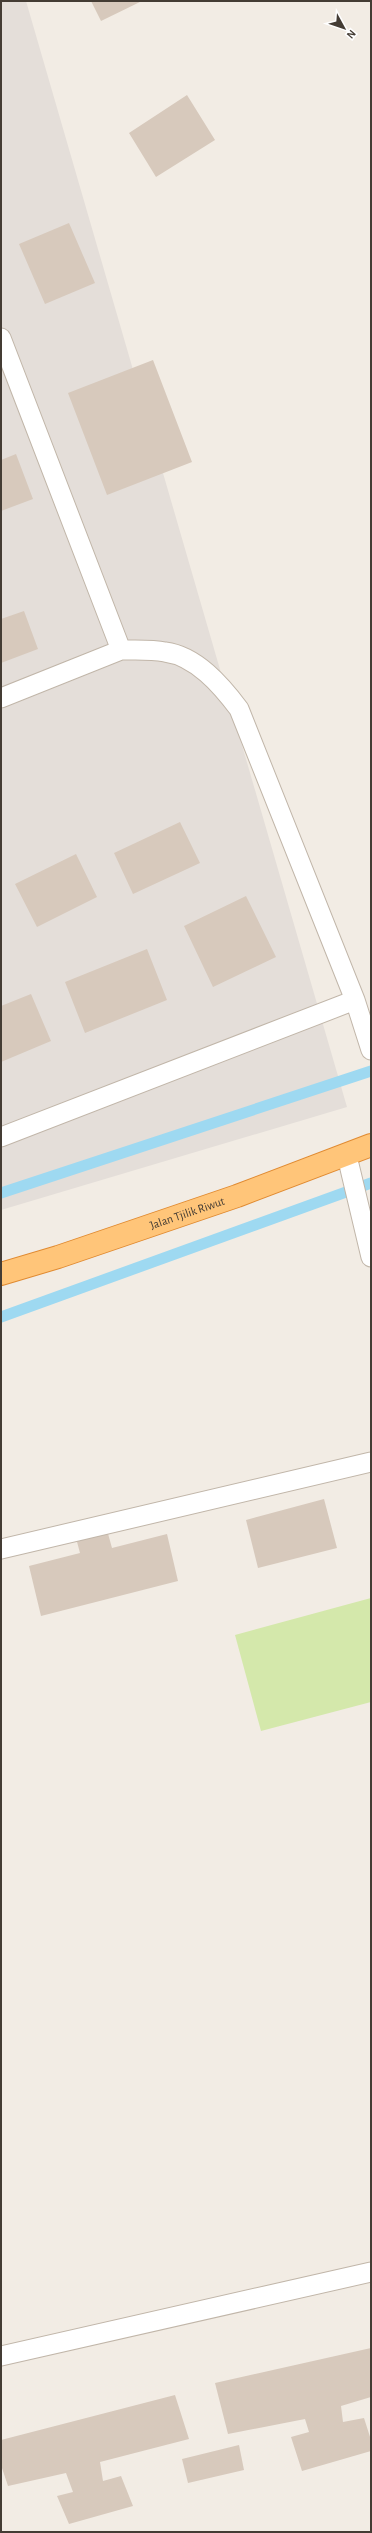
<svg xmlns="http://www.w3.org/2000/svg" width="372" height="2533" font-family="'Alegreya Sans',sans-serif">
	<style>
		.industrial { fill: #e4ded9 }
		.green { fill: #d4e8ab }
		.lines { fill: none; stroke-linecap: round; stroke-linejoin: round }
		.stream { stroke: #9ed9f1; stroke-width: 11 }
		.building { fill: #d7c9bc }
		.service-casing { stroke: #c1b6a9; stroke-width: 21 }
		.trunk-casing { stroke: #e08a31; stroke-width: 24 }
		.service { stroke: #fff; stroke-width: 19 }
		.trunk { stroke: #ffc579; stroke-width: 22 }
		.labels { text-anchor: middle; stroke-width: 3.5; stroke-linejoin: round; paint-order: stroke }
		.street-label { font-size: 12px; fill: #443c34; stroke: #fff }
	</style>
	<rect width="100%" height="100%" fill="#f2ece4"/>
	<path class="industrial" d="M1,1H26L347,1107L1,1210Z"/>
	<path class="green" d="M371,1598V1702L261,1731L235,1635Z"/>
	<g class="lines">
		<path class="stream" d="M1,1193L371,1071
			M1,1317L371,1183"/>
	</g>
	<path class="building" d="M91,1H142L101,21Z
		M187,95L215,140L156,177L129,133Z
		M69,223L95,283L45,304L19,244Z
		M153,360L192,462L107,495L68,393Z
		M16,454L33,499L1,511V460Z
		M24,611L38,649L1,663V619Z
		M180,822L200,863L133,894L114,853Z
		M76,854L97,897L37,927L15,884Z
		M246,896L276,957L213,987L184,926Z
		M147,949L167,1000L85,1033L65,982Z
		M31,994L51,1041L1,1062V1006Z
		M324,1499L337,1548L258,1568L246,1520Z
		M107,1530L112,1548L167,1534L178,1581L41,1616L29,1566L80,1553L76,1538Z
		M371,2348V2397L341,2406L343,2422L364,2418L371,2440V2451L302,2471L291,2437L309,2432L305,2419L228,2434L215,2383Z
		M175,2395L189,2439L100,2462L103,2481L121,2476L133,2506L69,2524L57,2496L73,2492L66,2473L8,2486L1,2465V2440Z
		M239,2445L244,2470L188,2483L182,2459Z"/>
	<g class="lines">
		<defs>
			<path id="service" d="M1,338L121,650C135,650 151,649 165,652C196,656 221,685 239,709L355,1000L371,1050
				M1,698L121,650
				M1,1137L355,1000
				M347,1156L371,1257
				M1,1549L371,1462
				M1,2356L371,2272"/>
			<g id="trunk">
				<path id="s1" d="M1,1274L58,1257L237,1196L371,1145"/>
			</g>
		</defs>
		<use href="#service" class="service-casing"/>
		<use href="#trunk" class="trunk-casing"/>
		<use href="#service" class="service"/>
		<use href="#trunk" class="trunk"/>
	</g>
	<g class="labels">
		<g class="street-label">
			<text dy="4" stroke="none"><textPath href="#s1" startOffset="196">Jalan Tjilik Riwut</textPath></text>
		</g>
	</g>
	<rect width="372" height="2533" fill="none" stroke="#443c34" stroke-width="4"/>
	<g transform="translate(344 28) rotate(130)" stroke="#ffffff" stroke-width="3" paint-order="stroke">
	<path d="M0-3L7 15L0 10L-7 15Z" fill="#443c34"/>
	<text y="-6" font-size="11" font-weight="bold" text-anchor="middle" fill="#443c34">N</text>
	</g>
</svg>
